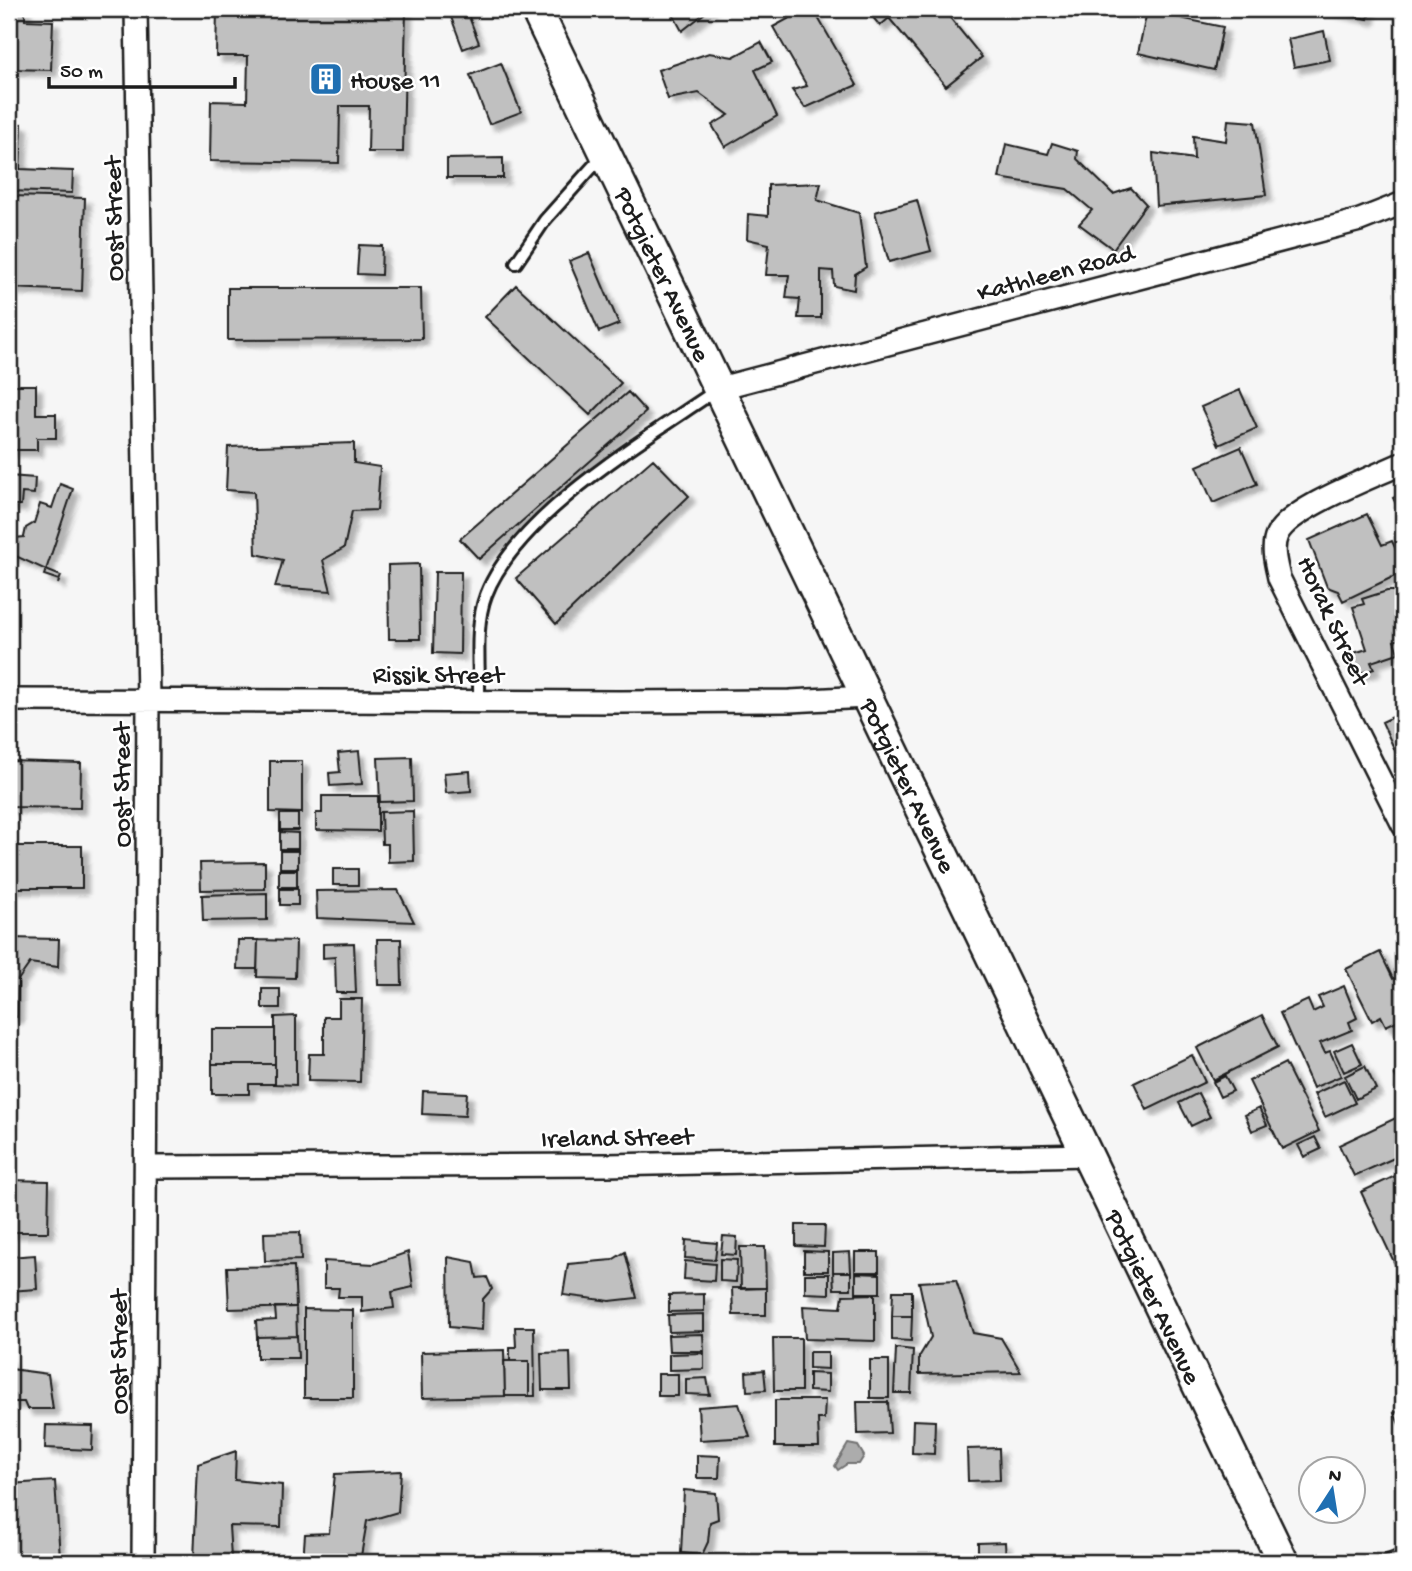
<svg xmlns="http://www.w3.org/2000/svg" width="1412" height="1571" font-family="'Gochi Hand',sans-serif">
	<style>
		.water { fill: #acacac; stroke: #727272; stroke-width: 2 }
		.building { fill: #c0c0c0; stroke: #1c1c1c; stroke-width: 2; filter: url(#shadow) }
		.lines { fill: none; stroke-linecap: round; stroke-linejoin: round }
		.lane-casing { stroke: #1c1c1c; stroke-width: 16 }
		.street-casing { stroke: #1c1c1c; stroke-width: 26 }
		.secondary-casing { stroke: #1c1c1c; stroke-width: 35 }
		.lane { stroke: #fff; stroke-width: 10 }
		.street { stroke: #fff; stroke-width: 21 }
		.secondary { stroke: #fff; stroke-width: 30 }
		.labels { text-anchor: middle; stroke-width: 5; stroke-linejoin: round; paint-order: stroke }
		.poi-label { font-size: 26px; fill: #1c1c1c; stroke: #fff; text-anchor: start }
		.street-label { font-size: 26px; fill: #1c1c1c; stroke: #fff }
	</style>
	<defs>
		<filter id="shadow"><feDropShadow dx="6" dy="6" stdDeviation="2" flood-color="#0004"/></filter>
	</defs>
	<rect width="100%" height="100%" fill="#f6f6f6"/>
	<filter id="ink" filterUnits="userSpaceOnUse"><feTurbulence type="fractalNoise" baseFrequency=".0143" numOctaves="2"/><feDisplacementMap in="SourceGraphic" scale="14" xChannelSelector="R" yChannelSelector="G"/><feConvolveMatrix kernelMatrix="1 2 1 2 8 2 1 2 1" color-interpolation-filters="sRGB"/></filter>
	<g filter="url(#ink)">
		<path class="water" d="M848,1444L858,1446L864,1456L859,1464H847L838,1470L835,1466Z"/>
		<path class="building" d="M9,9H25V20L53,21L51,70L9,69Z
			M217,9H406L403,152H368L369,106H340L339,163L210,161L211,101L247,102L248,56H216Z
			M448,9H466L479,43L463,49Z
			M670,9H710L682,31Z
			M806,9H813L857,85L805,108L792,90L807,86L773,27Z
			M943,9L982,57L946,86L889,18L880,26L867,10Z
			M1323,9H1370L1368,19Z
			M1147,11L1223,27L1214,70L1138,53Z
			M1324,31L1330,60L1294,67L1288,39Z
			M761,42L772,62L755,70L777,116L725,147L712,125L729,115L699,93L668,99L658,70L709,53L733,57Z
			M501,63L521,112L489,124L470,75Z
			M1228,120L1255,122L1266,195L1156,206L1153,153L1194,159L1193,136L1226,141Z
			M9,123L22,124L20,169L73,171L72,193L9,191Z
			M1052,143L1078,151L1077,159L1113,194L1131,188L1146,204L1113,249L1079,224L1092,210L1067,189L999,178L1006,144L1048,154Z
			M503,158V178H447V159Z
			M821,183L817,200L859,213L866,267L855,274L854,290L834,286L833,271L821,270V318H798L800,299L786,298L789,275H766L769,244L747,239L748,214L768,216V185Z
			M11,196L85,198L82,291L9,288Z
			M917,200L931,251L889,262L875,212Z
			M359,245L382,246L381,275L357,274Z
			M589,253L619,324L599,332L569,261Z
			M516,285L621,383L590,415L485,317Z
			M228,288H421L422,339L228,340Z
			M9,385H36V414H56V438H37V450H9Z
			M1240,390L1257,428L1219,445L1201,407Z
			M628,392L646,412L479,559L460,539Z
			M354,443V463L380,467L377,510L352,511L344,548L323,560L331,591L275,587L283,560L256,554L254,492L226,490L228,447Z
			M1241,447L1257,484L1213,503L1197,466Z
			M653,459L689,496L556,624L516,578Z
			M9,476L35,478L34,494L22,493L21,505H9Z
			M60,484L73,489L46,570L9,553L15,538L24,537L26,528L34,523L40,504L52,508Z
			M1403,493V513L1401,514L1393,498Z
			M1367,514L1382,545L1392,541L1398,554L1403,551V572L1343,601L1338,591L1327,587L1309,540Z
			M419,564L420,639H389L388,565Z
			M46,570L61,576L58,584L59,580L44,575Z
			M435,572H461L460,654L433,653Z
			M1387,591H1394L1398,605L1403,604V638L1394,641L1398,653L1371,662L1374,669L1351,676L1344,656L1367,649L1353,607L1364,604L1362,599Z
			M1403,712V768L1382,722Z
			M359,751L362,784L330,786L329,773L340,772L338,753Z
			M412,757L413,801L380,802L378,758Z
			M9,761L81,763L80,808L9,807Z
			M270,761H302V813L270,812Z
			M470,771L471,791L446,793L444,773Z
			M322,796H378V831L316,830V813H322Z
			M413,811L414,861L388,862V844H382L381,812Z
			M280,814H298V830H280Z
			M280,832L298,833V849H280Z
			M9,846H82V888H9Z
			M280,851H298V868H280Z
			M265,862V889L201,890L200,863Z
			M333,869H358V885H333Z
			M279,870H297V887H279Z
			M280,889H298V905H280Z
			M398,890L414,922L317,918L316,891Z
			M267,893V920L203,921L202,895Z
			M9,938L59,939L58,967L30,963L18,980L17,1017L9,1016Z
			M377,939H401L402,985H378Z
			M238,940H258L257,969H237Z
			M258,940L296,941L295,978L257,977Z
			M354,943L356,993H336L335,957L323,958V944Z
			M1380,952L1393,979L1403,974V1018L1386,1026L1381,1016L1372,1021L1346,969Z
			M1344,986L1357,1018L1349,1022L1352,1030L1320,1043L1325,1053L1330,1051L1341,1076L1313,1088L1280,1013L1308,1000L1313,1012L1323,1007L1318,997Z
			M262,989H280V1008H262Z
			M339,999H362L360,1082L308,1081L309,1054H324V1017H339Z
			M1262,1015L1278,1047L1213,1080L1197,1048Z
			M296,1016V1085L275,1084V1017Z
			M212,1029H275V1064H212Z
			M1352,1043L1362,1064L1344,1072L1334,1051Z
			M1192,1055L1205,1082L1147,1110L1134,1083Z
			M1285,1063L1319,1131L1282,1149L1249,1081Z
			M212,1064H275V1084H249V1094H212Z
			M1365,1066L1376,1089L1356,1099L1345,1076Z
			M1403,1071V1093L1395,1075Z
			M9,1072L10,1122H9Z
			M1225,1076L1233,1091L1220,1097L1213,1082Z
			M1344,1080L1355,1103L1325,1117L1314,1094Z
			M423,1091L467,1093L465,1116L422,1114Z
			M1198,1093L1210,1117L1191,1126L1179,1103Z
			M1259,1108L1267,1125L1252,1131L1245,1115Z
			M1402,1115L1403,1154L1354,1176L1339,1145Z
			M1315,1137L1321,1149L1304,1157L1298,1145Z
			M1395,1176L1403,1193V1281L1361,1192Z
			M9,1180L49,1181L48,1232H9Z
			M796,1225H825L824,1247L796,1246Z
			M300,1232L301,1260L265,1261L264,1233Z
			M723,1236L737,1237L736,1255L721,1254Z
			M686,1240L717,1243L715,1260L685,1258Z
			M740,1247H765L766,1288L741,1289Z
			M804,1251L828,1252V1271H804Z
			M408,1252L413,1287L392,1292L394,1308L362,1312V1297H338L339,1288H324V1261L374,1264Z
			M625,1252L637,1298L610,1301L563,1295L568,1264L612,1260Z
			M850,1252L851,1272H833V1253Z
			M855,1252H879V1272H855Z
			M35,1255L37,1289L9,1291V1257Z
			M448,1257L474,1262L477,1278L487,1277L492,1289L483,1299L482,1330L449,1327Z
			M720,1259L737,1260L736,1282L720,1281Z
			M685,1261L715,1264L714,1281L684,1279Z
			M294,1266L296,1307L229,1309L227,1267Z
			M833,1272H851V1289H834Z
			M856,1273L880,1274V1293H856Z
			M805,1274H829V1294L805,1293Z
			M956,1280L973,1333L1001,1338L1021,1372L919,1374V1357L931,1337L919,1282Z
			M732,1288H766V1315H733Z
			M893,1291H912V1316H892Z
			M704,1294V1311L669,1312V1295Z
			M875,1294V1341L805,1339L803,1306L841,1308L843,1295Z
			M275,1307H296L297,1336L257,1337L256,1321L276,1320Z
			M304,1309L353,1310V1398H304Z
			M704,1314V1331L669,1332L668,1315Z
			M892,1316H912L911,1341L892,1340Z
			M515,1327H534L535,1396H529V1361H510V1347H516Z
			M703,1334L704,1351H669L668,1335Z
			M297,1336L298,1358H257V1337Z
			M773,1338H801V1391H774Z
			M896,1348L913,1350L911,1393H894Z
			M504,1350L505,1396L422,1398L421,1352Z
			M570,1352L571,1390H542L541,1353Z
			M809,1352H828V1369L809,1368Z
			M704,1353V1369L669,1370V1354Z
			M9,1357L11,1369L48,1374L53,1409H27L24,1402H9Z
			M870,1360H889V1398H870Z
			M504,1361H529V1396H505Z
			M764,1370L766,1390L747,1391L746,1372Z
			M809,1373L828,1374V1392L809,1391Z
			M658,1374H678V1396H658Z
			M707,1378L710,1395L686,1394V1379Z
			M775,1400H825L824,1419H818L819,1447H775Z
			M857,1402H888L890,1433L858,1434Z
			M739,1404L750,1437L700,1440L698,1407Z
			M1403,1409V1433L1394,1413Z
			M913,1420L935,1421L934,1454L912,1453Z
			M46,1425L93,1426L92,1450L45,1448Z
			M999,1448L1000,1480L968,1481L967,1449Z
			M236,1451L235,1480L282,1485L281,1527L229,1526L231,1557L194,1560L198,1464Z
			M697,1455L720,1456L719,1478H697Z
			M401,1471L398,1512L367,1521L360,1562H303L305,1534L329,1533L335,1474Z
			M55,1481L60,1558L48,1559L49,1562H9V1484Z
			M684,1490L716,1493L718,1519L710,1522L708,1542L702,1555L681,1553Z
			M1005,1542L1006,1562H978V1543Z
			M1403,1547V1562H1369Z"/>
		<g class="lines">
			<defs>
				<path id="lane" d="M516,263L545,220L604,154
					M479,701C480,669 474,626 486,595C517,514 647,438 718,389"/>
				<path id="street" d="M136,9L148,699L143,1562
					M720,388L1360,220L1403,203
					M1403,463C1374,477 1289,508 1277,535C1271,548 1276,564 1279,578L1403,825
					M9,700L620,702L790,701L866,697
					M146,1167L607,1165L1089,1155"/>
				<g id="secondary">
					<path id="s1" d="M536,9C787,526 1033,1045 1283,1562"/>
				</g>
			</defs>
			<use href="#lane" class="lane-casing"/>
			<use href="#street" class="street-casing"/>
			<use href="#secondary" class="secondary-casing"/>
			<use href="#lane" class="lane"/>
			<use href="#street" class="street"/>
			<use href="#secondary" class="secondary"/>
		</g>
	</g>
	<defs>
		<symbol id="building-square" viewBox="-11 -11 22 22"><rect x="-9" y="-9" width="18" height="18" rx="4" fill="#1f6fb2" stroke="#fff"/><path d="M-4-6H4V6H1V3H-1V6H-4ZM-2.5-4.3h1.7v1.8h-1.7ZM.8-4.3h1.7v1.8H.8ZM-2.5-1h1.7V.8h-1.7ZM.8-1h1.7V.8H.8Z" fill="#fff"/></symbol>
	</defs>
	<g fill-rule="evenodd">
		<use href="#building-square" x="307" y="60" width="38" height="38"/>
	</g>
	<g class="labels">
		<g class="poi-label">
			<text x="350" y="88">House 11</text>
		</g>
		<g class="street-label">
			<text transform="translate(112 219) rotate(-91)" y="9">Oost Street</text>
			<text transform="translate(1055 271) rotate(-15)" y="9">Kathleen Road</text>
			<text dy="9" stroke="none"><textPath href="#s1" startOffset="294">Potgieter Avenue</textPath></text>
			<text transform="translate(1335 620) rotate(65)" y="9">Horak Street</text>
			<text x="438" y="682">Rissik Street</text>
			<text transform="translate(120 785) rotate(-90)" y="9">Oost Street</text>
			<text dy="9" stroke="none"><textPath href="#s1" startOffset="861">Potgieter Avenue</textPath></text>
			<text transform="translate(617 1136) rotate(-1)" y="9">Ireland Street</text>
			<text dy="9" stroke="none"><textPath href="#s1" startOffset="1428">Potgieter Avenue</textPath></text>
			<text transform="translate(117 1352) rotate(-90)" y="9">Oost Street</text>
		</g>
	</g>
	<rect width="1412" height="1571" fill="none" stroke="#fff" stroke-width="35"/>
	<rect x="18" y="18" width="1377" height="1536" fill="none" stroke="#1c1c1c" stroke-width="2.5" filter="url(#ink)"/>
	<g transform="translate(1332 1490) rotate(12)"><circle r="33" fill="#ffffff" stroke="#a4a4a4" stroke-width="2"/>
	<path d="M0-5L12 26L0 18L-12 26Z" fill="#1f6fb2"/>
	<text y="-10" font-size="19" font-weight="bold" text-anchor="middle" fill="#1c1c1c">N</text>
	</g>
	<path d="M49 77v10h186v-10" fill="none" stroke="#1c1c1c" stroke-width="3.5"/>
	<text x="60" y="77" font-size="21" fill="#1c1c1c" stroke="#ffffff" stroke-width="5" paint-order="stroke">50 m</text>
</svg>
